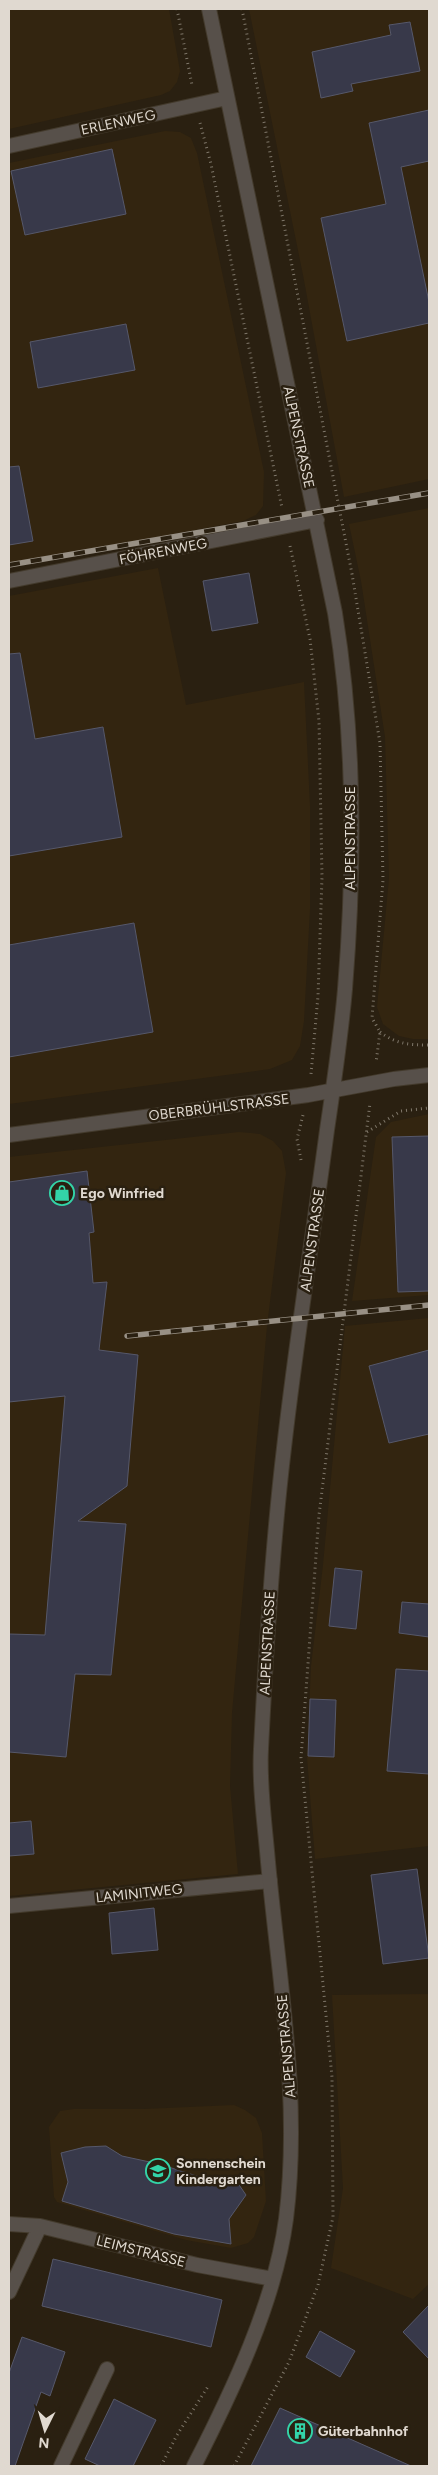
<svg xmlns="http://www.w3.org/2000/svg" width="438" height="2475" font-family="Figtree,sans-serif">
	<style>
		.built { fill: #332510 }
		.building { fill: #38394a; stroke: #56586a }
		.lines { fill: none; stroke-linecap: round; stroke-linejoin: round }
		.service-casing { stroke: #433a2c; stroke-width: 16 }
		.minor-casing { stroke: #433a2c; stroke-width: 16 }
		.path { stroke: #7f776a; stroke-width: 3; stroke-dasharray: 1 4; stroke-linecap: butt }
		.service { stroke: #57504a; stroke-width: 14 }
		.minor { stroke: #57504a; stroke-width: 14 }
		.rail-casing { stroke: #989085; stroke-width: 5.5 }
		.rail { stroke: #2a2011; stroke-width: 4; stroke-dasharray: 11; stroke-linecap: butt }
		.labels { text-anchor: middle; stroke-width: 5; stroke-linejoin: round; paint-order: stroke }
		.street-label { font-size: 14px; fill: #e0d9d0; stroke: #2a2011 }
		.poi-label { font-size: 14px; font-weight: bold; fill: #e0d9d0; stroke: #2a2011; text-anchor: start }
	</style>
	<rect width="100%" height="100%" fill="#2a2011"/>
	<path class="built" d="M9,9H169L180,71L177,82L170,91L161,95L9,129Z
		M249,9H429V479L344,497L303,275Z
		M165,131L180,132L191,138L197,153L264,472L263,506L256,515L243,521L9,565V163Z
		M429,508V1039H413L399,1036L383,1024L377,1007L389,878L385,737L361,581L349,524Z
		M158,568L186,705L304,682L310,806V909L304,1021L300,1046L292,1060L270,1069L9,1104V596Z
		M429,1114V1295L352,1301L376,1137L391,1122Z
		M239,1132L260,1134L273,1141L282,1151L286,1173L267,1326L232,1713L230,1786L238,1874L9,1896V1157Z
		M429,1318V1846L315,1859L307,1757L311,1666L323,1565L345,1326Z
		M429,1994V2284L413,2299L331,2268L343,2188L332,1995Z
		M234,2105L245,2110L256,2118L262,2133L266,2201L254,2237L248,2243L231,2248L186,2240L57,2202L54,2197L49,2127L60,2111L74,2109H144Z"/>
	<path class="building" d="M410,22L420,71L351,84L353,91L321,98L312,52L391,35L389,25Z
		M429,110V161L401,167L429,302V323L347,341L321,218L386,204L369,123Z
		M112,149L126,214L25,235L11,171Z
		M126,324L135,370L38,388L30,342Z
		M19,466L33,541L9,545V467Z
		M249,573L258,623L212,631L203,581Z
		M20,653L35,739L103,727L122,837L9,856V654Z
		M134,923L153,1032L9,1057V945Z
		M429,1136V1291L398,1292L392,1137Z
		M87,1171L94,1232L89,1233L93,1283L107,1282L99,1350L138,1355L127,1486L78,1521L126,1524L111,1675L75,1674L66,1757L9,1752V1634L45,1635L65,1396L9,1402V1182Z
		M429,1350V1434L389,1443L369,1366Z
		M335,1568L362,1571L356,1629L329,1626Z
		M402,1602L429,1604V1637L399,1633Z
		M396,1669L429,1671V1774L387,1771Z
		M310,1699L336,1700L334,1757L308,1756Z
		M31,1821L34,1854L9,1856V1823Z
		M417,1869L429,1958L383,1964L371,1875Z
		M154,1908L158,1950L112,1954L109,1913Z
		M106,2146L122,2156L159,2164L206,2179L223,2176L235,2179L246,2195L229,2219L231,2244L174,2234L62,2201L68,2182L61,2153L85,2147Z
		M53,2259L222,2300L211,2347L42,2306Z
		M429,2305V2359L403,2332Z
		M320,2331L355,2351L340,2377L306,2357Z
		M22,2337L65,2352L50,2396L41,2392L15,2466H9V2373Z
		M114,2399L156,2420L133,2466H100L85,2459Z
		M280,2408L411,2466H251Z"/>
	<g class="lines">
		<defs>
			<path id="service" d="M9,1906L270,1881
				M61,2466L107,2369"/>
			<path id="minor" d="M9,146L227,98
				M9,581L317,520
				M9,1135L308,1095L394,1079L429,1075
				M9,2224L40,2226L197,2265L273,2279
				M9,2292L40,2226
				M194,2466C232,2392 275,2302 286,2219C301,2100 279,1981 268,1862C265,1825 259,1786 261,1749C266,1648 272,1548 284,1448C296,1342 313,1236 327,1130C334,1083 341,1036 345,989C355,865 355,736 335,613L209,9"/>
		</defs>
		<use href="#service" class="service-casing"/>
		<use href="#minor" class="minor-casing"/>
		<path class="path" d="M177,9L192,85
			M242,9L352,574L380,743L383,880L372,1018L380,1032L376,1063
			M200,123L211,164L282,508
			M290,546L310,639L319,721L322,877L318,996L311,1074
			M380,1032C396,1044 409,1045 429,1045
			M367,1132L401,1111L429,1108
			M301,1160L297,1139L303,1115
			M161,2466L177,2435L209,2385
			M234,2466L289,2362L318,2285L333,2217L332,2077L301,1758L319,1515L370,1103"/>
		<use href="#service" class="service"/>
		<use href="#minor" class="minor"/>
		<defs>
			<path id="rail" d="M9,565L429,493
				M127,1336L429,1305"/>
		</defs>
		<use href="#rail" class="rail-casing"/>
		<use href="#rail" class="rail"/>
	</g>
	<defs>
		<symbol id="shop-ring" viewBox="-11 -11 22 22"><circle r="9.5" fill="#2a2011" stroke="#33d4a8" stroke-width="1.5"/><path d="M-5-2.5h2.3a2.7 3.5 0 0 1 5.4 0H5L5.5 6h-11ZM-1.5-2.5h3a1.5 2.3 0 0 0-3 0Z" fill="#33d4a8"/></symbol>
		<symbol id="school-ring" viewBox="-11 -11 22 22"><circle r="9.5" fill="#2a2011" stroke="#33d4a8" stroke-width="1.5"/><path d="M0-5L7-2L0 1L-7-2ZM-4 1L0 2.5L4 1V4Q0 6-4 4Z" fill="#33d4a8"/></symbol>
		<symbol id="building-ring" viewBox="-11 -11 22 22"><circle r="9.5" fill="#2a2011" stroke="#33d4a8" stroke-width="1.5"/><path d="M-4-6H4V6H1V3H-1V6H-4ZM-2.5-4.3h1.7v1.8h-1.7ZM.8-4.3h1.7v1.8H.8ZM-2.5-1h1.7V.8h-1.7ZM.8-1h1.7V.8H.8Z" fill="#33d4a8"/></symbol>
	</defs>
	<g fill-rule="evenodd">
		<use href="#shop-ring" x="48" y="1179" width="28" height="28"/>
		<use href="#school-ring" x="144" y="2157" width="28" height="28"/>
		<use href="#building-ring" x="286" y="2417" width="28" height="28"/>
	</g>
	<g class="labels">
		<g class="street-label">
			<text transform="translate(118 122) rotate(-12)" y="5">ERLENWEG</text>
			<text transform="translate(299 437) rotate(78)" y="5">ALPENSTRASSE</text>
			<text transform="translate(163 551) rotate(-11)" y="5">FÖHRENWEG</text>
			<text transform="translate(350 838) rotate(-90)" y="5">ALPENSTRASSE</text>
			<text transform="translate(219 1107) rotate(-7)" y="5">OBERBRÜHLSTRASSE</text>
			<text transform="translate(312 1240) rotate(-82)" y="5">ALPENSTRASSE</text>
			<text transform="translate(267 1643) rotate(-87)" y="5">ALPENSTRASSE</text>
			<text transform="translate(139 1893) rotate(-6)" y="5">LAMINITWEG</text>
			<text transform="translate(286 2046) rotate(-95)" y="5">ALPENSTRASSE</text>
			<text transform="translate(141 2251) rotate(14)" y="5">LEIMSTRASSE</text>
		</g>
		<g class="poi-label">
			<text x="80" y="1198">Ego Winfried</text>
			<text x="176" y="2168">Sonnenschein<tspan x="176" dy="16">Kindergarten</tspan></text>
			<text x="318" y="2436">Güterbahnhof</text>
		</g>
	</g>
	<rect width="438" height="2475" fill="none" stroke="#e0d9d0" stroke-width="20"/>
	<g transform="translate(45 2430) rotate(185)" stroke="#2a2011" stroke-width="4" paint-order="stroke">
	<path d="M0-4L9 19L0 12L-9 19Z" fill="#e0d9d0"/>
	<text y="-8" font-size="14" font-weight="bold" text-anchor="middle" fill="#e0d9d0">N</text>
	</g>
</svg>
